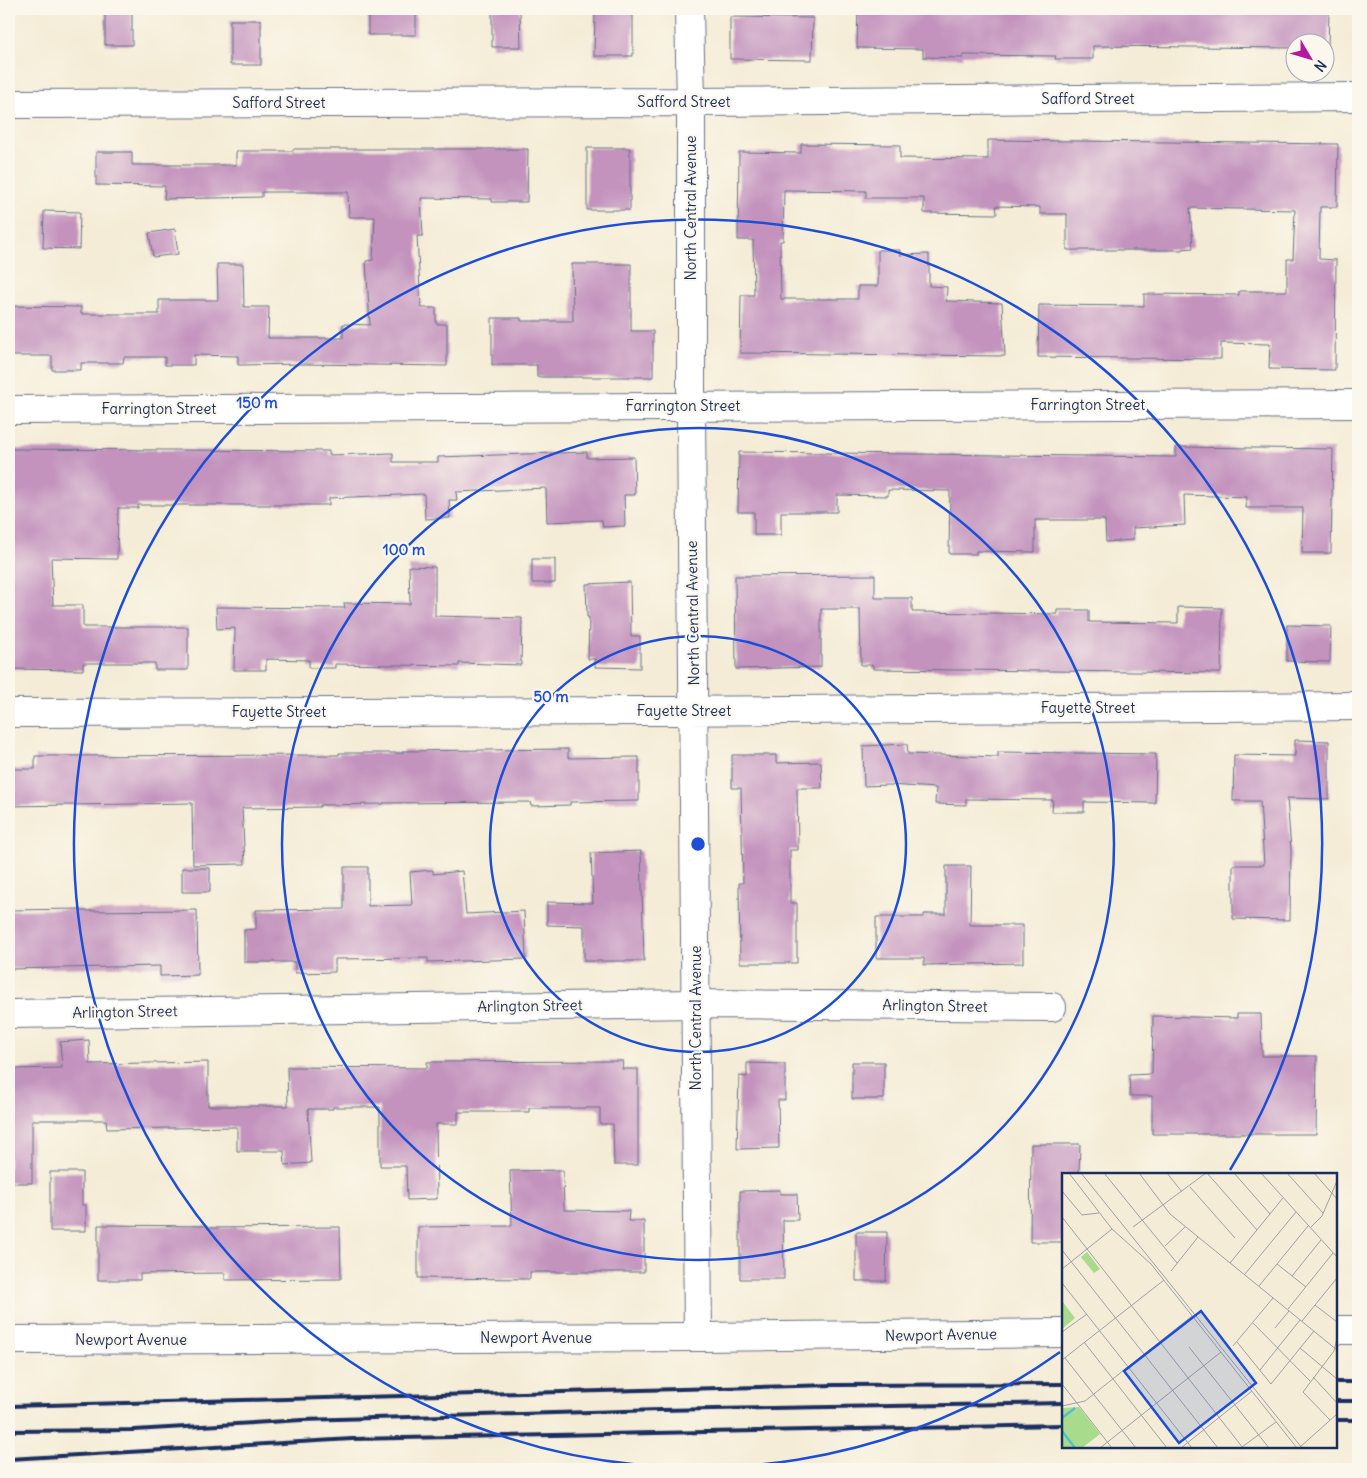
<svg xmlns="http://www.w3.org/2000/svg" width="1367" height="1478" font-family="Delius,sans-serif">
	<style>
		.building { fill: #c393be }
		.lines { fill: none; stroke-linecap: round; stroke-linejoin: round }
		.minor-casing { stroke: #677188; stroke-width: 30 }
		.secondary-casing { stroke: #677188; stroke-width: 30 }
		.minor { stroke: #fff; stroke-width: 28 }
		.secondary { stroke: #fff; stroke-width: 28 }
		.rail { stroke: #1b2f5e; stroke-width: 4 }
		.ring { fill: none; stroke: #1d4ed8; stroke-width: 2.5 }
		.labels { text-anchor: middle; stroke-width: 4.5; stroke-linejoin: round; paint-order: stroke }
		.street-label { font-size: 15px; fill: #1b2f5e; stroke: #fbf7ec }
		.inset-river { fill: none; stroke: #53bece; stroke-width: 2.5 }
		.inset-road { fill: none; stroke: #9da0a6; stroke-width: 1 }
		.view { fill: #1d4ed8; fill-opacity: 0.15; stroke: #1d4ed8; stroke-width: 2.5 }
		.inset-edge { fill: none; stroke: #1b2f5e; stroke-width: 2.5 }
		.centre { fill: #1d4ed8; stroke: #fbf7ec; stroke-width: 2.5 }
		.ring-label { font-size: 15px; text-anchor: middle; font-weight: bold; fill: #1d4ed8; stroke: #fbf7ec; stroke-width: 4.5; stroke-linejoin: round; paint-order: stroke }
	</style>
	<rect width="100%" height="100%" fill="#fbf7ec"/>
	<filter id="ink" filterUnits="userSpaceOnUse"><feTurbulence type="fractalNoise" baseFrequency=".02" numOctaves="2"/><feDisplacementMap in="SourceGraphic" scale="10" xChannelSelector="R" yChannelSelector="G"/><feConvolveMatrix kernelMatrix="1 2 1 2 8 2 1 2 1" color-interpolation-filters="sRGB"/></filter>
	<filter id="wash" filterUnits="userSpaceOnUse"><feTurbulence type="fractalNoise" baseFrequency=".0096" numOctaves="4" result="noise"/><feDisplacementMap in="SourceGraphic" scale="20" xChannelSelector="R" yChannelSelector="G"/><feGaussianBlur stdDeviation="1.12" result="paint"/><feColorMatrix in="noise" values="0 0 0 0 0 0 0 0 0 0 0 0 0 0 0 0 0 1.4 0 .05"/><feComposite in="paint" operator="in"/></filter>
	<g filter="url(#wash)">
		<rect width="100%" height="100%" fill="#f4ecd6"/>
		<g id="blocks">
			<path class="building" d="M105,9H132V45H105Z
				M368,9H416V35H368Z
				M492,9H520L521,47H492Z
				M595,9H633V56H594Z
				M858,9H1329L1328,48H1324V42H1294V48L1093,46V59H1055L1056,56L963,55V58L923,57V49L857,48Z
				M730,17L813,18L812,60L730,59Z
				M230,20H261V65H230Z
				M988,140L1338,144L1337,207H1320L1319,259L1336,260L1335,370L1269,369L1270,344L1221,343V359L1038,357L1039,305L1144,306V294L1239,295V291H1287V259H1293L1295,210L1190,208L1193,248L1182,249V250H1067V214H1040V207L996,206L997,214L924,213V198H866V191L784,190L783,241H780L781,299H858V286H878V250H900V255L929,254V286L947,287L946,301L1002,303L1005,356L740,353L741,295H754L753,240H738L739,152L801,153V144L900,145V158L988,159Z
				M587,148H630V210H587Z
				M293,149H528L527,202H492V199L421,198L423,236H417L421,308H436V324H447V366L305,364L238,365V356L194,355V365H165V357H124L123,363H81V370H52V356H9V306L81,307V314H159V300H218L217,264H243L244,307H269L268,338H343V324L370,325L366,261L373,260L375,217H349L348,192H262V197L164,199L165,186L96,185V152H132V165H236V151H293Z
				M44,211L80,212L79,249L43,248Z
				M175,229L178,254L153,257L149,233Z
				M572,264H631V331H653V377H537V365H492V318H521V321H573Z
				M1176,447L1333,449L1331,553H1302L1303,508H1246L1247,497L1184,495L1185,525L1133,528V540L1106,542L1105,520H1035V552L976,551V554H949L950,491L888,490V496L837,495V512H781V535H754V512H738L739,452L1176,457Z
				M9,449L329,451V455L393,453V462H438V457L587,452V458L634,457L635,495H624L625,526L603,527L602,520L547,522L546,488L456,492L457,500H449L450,518L425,519L424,494L329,498V505H138V508H118L117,559L51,558L53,605H83V627H188V670H155V663H83V670L9,669Z
				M532,559H555V583H532Z
				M409,566L435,567V616L522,618L521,665L459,663V666L335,664V668H309V660L266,659V670H234L235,628L217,629L216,607L345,608L344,603L410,604Z
				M875,575V598H912V612L1057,614V610H1089V622L1178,623V607L1222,608L1221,673L873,669V665H861L860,609H821V667L736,669L735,576Z
				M630,582L631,636H640V668L595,667V659H588L589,617H587L586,584Z
				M1287,625L1331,626L1330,662L1287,661Z
				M1295,740L1329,741V799L1287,798L1291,850L1290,920L1233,919V865H1264L1260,801H1233L1234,755L1295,756Z
				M907,744L908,754L998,757V752L1156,754L1155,803L1084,802V812H1052L1053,800L966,799V805L935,804L936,788L889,785L864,786L863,746Z
				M568,749V758L639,757V801L570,802V805L531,806L530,802L383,803V804L320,805V807L242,808L245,864L193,865L192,803L9,806V769H35V756L339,755V753H403V751Z
				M732,755H776V763L821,762L822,788H797L798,850H790V903H797V963H740L739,883H743L741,788H732Z
				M641,851L644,961H584V926L547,925V902L593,903L591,853Z
				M946,866H971L970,925H1023V963L924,965V958H876V917H924V914H946Z
				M344,867H368V906L412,905L410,872L433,870V874L462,871L466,914L524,911L526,959L428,962V958L335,959V972L295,973V962H244V930L256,929V910L344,909Z
				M182,868H210V892H182Z
				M81,909V911L197,910L198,975L160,976V966L9,969V910Z
				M1237,1014H1261L1262,1056H1317L1316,1134H1152V1096H1130L1129,1075L1152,1074L1153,1016L1237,1018Z
				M89,1040L90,1064L208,1062V1106H288L287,1067L427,1068V1062L623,1061L622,1069H638V1165H614L613,1124H600V1108H529V1112H458V1124H436L437,1199L407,1200L406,1166H380V1107H333V1109H308L311,1163L285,1165L284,1151H237V1127L107,1129L106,1120H32V1183H9V1069L62,1068L60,1042Z
				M852,1062H884V1099H852Z
				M747,1063L785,1064V1100H778L779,1148L737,1149L739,1076L747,1077Z
				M1031,1144H1080L1079,1174H1063V1242H1030Z
				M563,1170L564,1210L629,1211L628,1221H644V1272H530V1279L418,1278V1227L512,1226L510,1171Z
				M50,1172H82V1205H86V1231H50Z
				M780,1190V1194H797L798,1220H783L784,1279H740V1191Z
				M98,1225L207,1226V1228L340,1227L341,1279L225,1280V1273L140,1274V1280H98Z
				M856,1232H887L886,1281H856Z"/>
		</g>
	</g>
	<g filter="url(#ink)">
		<use href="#blocks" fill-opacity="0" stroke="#677188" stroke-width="1"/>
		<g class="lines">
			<defs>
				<path id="minor" d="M689,9L691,102V406L698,1337
					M9,104L691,102L1358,97
					M9,410L1358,404
					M9,713L648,711L1358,706
					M9,1014L696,1004L1052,1007"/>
				<path id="secondary" d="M1336,1330H1358
					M9,1340L698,1337L1063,1333"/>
			</defs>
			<use href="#minor" class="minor-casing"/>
			<use href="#secondary" class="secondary-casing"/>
			<use href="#minor" class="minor"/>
			<use href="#secondary" class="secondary"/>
			<path class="rail" d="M1336,1382H1358
				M1336,1401H1358
				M9,1406L834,1385L1063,1384
				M1336,1420H1358
				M9,1431L134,1430L302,1420L660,1410L1063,1403
				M9,1459L352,1439L1063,1425"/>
		</g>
	</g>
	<g class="ring">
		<circle cx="698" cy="844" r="208"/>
		<circle cx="698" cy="844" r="416"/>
		<path d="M1060 1352A624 624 0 1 1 1230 1170"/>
	</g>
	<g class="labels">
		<g class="street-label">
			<text x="1088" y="104">Safford Street</text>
			<text x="684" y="107">Safford Street</text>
			<text x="279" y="108">Safford Street</text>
			<text transform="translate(691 208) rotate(-90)" y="5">North Central Avenue</text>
			<text x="1088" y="410">Farrington Street</text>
			<text x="683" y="411">Farrington Street</text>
			<text x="159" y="414">Farrington Street</text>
			<text transform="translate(693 613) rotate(-91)" y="5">North Central Avenue</text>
			<text x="1088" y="713">Fayette Street</text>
			<text x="684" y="716">Fayette Street</text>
			<text x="279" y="717">Fayette Street</text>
			<text transform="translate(530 1006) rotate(-1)" y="5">Arlington Street</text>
			<text transform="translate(935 1006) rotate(1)" y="5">Arlington Street</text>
			<text transform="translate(125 1012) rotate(-1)" y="5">Arlington Street</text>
			<text transform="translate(696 1018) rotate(-90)" y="5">North Central Avenue</text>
			<text transform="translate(941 1335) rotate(-1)" y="5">Newport Avenue</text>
			<text x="536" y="1343">Newport Avenue</text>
			<text x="131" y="1345">Newport Avenue</text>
		</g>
	</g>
	<g transform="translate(1062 1173)">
		<rect width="275" height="275" fill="#f4ecd6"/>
		<path d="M25,79L38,96L32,100L19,84ZM0,128L13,145L0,156ZM17,234L38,261L20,275H0V235Z" fill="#a8dc8c"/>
		<path class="inset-river" d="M0,245L13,235M0,258L13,275"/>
		<path class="inset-road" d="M7,0L50,56L89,91L235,275M19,0L240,275M42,0L115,90M77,0L108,41L275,177M105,0L120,19M145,0L195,57M172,0L208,41M199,0L275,84M225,0L261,40M252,0L275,26M128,14L173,65M0,18L20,42L37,40M0,44L181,275M71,54L144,0M248,55L260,43L275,8M103,73L123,54M0,77L156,275M168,90L221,25M215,91L244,114M0,96L50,56M109,98L136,64M183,101L234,39M230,103L259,67M0,110L130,275M197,113L246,53M253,132L275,149M226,136L271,80M240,148L275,105M191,150L248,208M213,155L227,138M0,159L25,141M22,169L105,275M175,169L209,211L252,158M171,173L211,125M127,174L207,275M238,175L275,206M3,185L74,275M0,187L102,107M198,197L238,147M251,204L275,230M0,211L50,275M0,233L23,228L130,143M268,247L241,219L272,178L275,165M180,274L214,249M38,275L159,179M119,275L190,218M237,275L275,241"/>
		<path class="view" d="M139,138L194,210L117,270L62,198Z"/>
		<rect width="275" height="275" class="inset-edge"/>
	</g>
	<circle cx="698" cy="844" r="8" class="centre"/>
	<g class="ring-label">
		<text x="257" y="408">150 m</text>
		<text x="404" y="555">100 m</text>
		<text x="551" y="702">50 m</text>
	</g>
	<rect width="1367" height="1478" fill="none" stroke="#fbf7ec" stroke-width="30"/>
	<g transform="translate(1310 58) rotate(128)"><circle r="24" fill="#fbf7ec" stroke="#a1a7b3"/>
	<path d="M0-4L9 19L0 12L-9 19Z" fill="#b5179e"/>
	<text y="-8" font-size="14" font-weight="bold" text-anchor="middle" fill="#1b2f5e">N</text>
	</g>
</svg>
